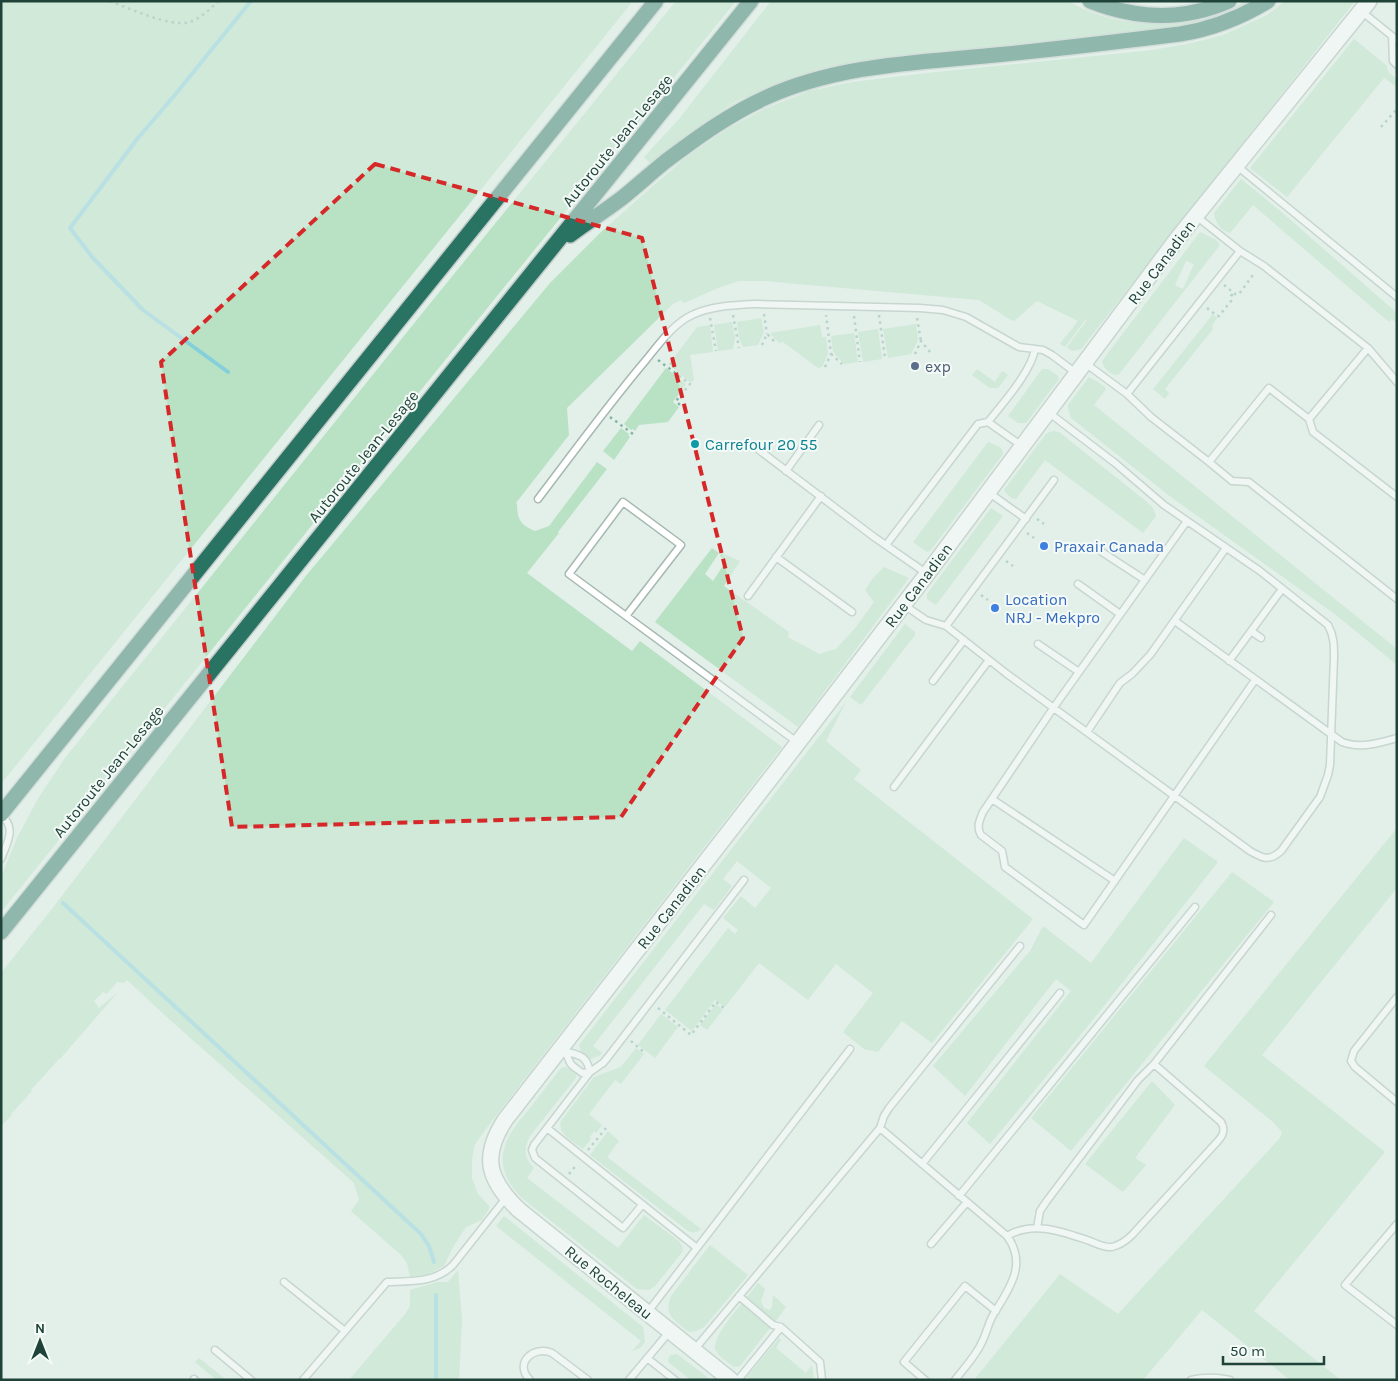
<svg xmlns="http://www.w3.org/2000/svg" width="1398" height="1381" font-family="Karla,sans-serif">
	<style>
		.green { fill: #b9e2c4; fill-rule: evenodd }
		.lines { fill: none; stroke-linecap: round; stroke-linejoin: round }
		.stream { stroke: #85cfda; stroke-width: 4 }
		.service-casing { stroke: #a5b8b1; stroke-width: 9 }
		.tertiary-casing { stroke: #a5b8b1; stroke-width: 18 }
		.motorway-casing { stroke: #c1cac8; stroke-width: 18 }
		.path { stroke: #80b6a4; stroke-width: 2.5; stroke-dasharray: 2.5 4; stroke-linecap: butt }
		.service { stroke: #fff; stroke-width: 6 }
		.tertiary { stroke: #fff; stroke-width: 15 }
		.motorway { stroke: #287362; stroke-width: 15 }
		.marked { fill: none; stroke: #d62828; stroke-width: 4; stroke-dasharray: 10 6; stroke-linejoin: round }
		.service-dot { fill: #5c6f8a; stroke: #f4faf7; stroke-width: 2 }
		.culture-dot { fill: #0f9aa8; stroke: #f4faf7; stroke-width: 2 }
		.shop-dot { fill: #3f7fe0; stroke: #f4faf7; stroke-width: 2 }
		.labels { text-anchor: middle; stroke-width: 4; stroke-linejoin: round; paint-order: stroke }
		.street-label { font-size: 16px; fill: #204339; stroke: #f4faf7 }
		.service-label { font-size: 16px; fill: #4e5e75; stroke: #f4faf7; text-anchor: start }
		.culture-label { font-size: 16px; fill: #0d838f; stroke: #f4faf7; text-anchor: start }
		.shop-label { font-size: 16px; fill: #366cbe; stroke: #f4faf7; text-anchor: start }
	</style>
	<rect width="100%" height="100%" fill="#e3efe9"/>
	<path class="green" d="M1,1H633L1,784V765L3,762L1,761Z
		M676,1H736L357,469L1,912V877L17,838L39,797L65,758L424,311Z
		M771,1H1068C1111,26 1162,30 1209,16C1216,14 1224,12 1231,9C1236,7 1240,3 1245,2C1248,1 1253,1 1256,1L1220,19L1156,31L1085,37L894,57L859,61L820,69L788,79L736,101L717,114L650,163L644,157L679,119Z
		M1285,1H1355L1081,349L1072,351L1067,347L1087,320L1086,319L1065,347L1060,344L1078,321L1037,301L1014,321L1011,320L979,300L764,281H739L718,288L684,303L681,300L673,304L567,408L569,435L516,503L517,504C517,520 521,525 535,531L549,526L597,462L607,469L558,532L559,533L527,573L632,651L640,641L782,747L485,1130L474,1146L472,1161V1178L478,1194L490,1207L482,1220L466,1227L453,1247L444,1266L425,1276L410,1277L407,1263L401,1255L351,1211L359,1200L354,1183L169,1019L127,980L124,983L117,982L107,994L103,992L94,1001L99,1008L118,992L60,1059H59L31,1090L32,1091L11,1114L12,1115L1,1126V973L55,905L305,577L550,283L601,232L648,190L688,156L727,129L764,109L809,91L852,82L936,72L1153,50L1192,43L1223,35L1267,15Z
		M1354,39L1386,65L1389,73L1397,79V87L1384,78L1287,197L1250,168Z
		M1241,179L1279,210L1397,313V323L1392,319L1389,322L1253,205L1230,233C1221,231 1215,222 1214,213Z
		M1200,232L1216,240L1220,245L1120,373L1118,375C1111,375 1103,368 1102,361ZM1186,261L1194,264L1183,289L1175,285Z
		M1213,314L1217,318L1212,326L1213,329L1165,389L1169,393L1165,399L1153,389L1154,388Z
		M761,318L764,332L758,345L743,347L739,338L737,322Z
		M732,322L735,338L733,349L718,351L714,325Z
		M916,324L918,340L911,354L888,358L883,329Z
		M710,325L713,352L690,355L694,381L689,382L669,364L697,327Z
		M820,325L822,337H826L828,354L822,367L818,368L783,342L779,343L770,333Z
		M878,329L882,359L863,362L858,332Z
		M854,333L858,362L844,364L833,352L831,336Z
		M666,368L686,384L673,402L679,407L668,422L639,425L635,431L633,429L631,430L624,424Z
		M977,369L995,382L1002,371L1008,375L998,388H990L972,375Z
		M1042,369H1048L1058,376L1059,379L1026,423H1018L1008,416Z
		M1089,377C1095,380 1103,384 1106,389L1094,405L1397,649V665L1336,615L1171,497L1071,418L1068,408V405Z
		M621,428L629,434L628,435L630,437L614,460L603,451Z
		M1054,431L1059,432L1147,502L1153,508L1156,516L1143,533L1045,460L1016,499C1012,499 1006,494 1004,490L1046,434L1050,432Z
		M988,442L1000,447L1003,451V454L931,550L927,552L913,542Z
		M991,508L1003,516L936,605L927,599V594Z
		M712,548L719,553L705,574L713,581L726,561L720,556L722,553L740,561L724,586L789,632L788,637L819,654L836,649L856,627L874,602L865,590L873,578L884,567L909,578L798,727L655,622Z
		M905,624L915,632V635L861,705L850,697Z
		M846,702L826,741L861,770L854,779L1033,919L932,1043L902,1021L878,1052L864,1049L843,1032L873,993L836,964L808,1000L759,963L725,1007L715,1000L692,1031L665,1010L728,928L735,934L738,930L723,918L741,896L755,908L771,888L737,861L723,879L732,886L714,910L704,904L593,1046L602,1053L599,1056L590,1059L581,1051L579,1045Z
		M1397,828V888L1262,1055L1385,1152L1254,1311L1341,1380H1290L1202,1310L1143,1380H974L1060,1274L1118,1314L1280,1138L1282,1132L1273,1122L1204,1066Z
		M1184,838L1218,862L1092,1021L990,1144L967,1123L1071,991L1056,979L965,1096L933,1066L1030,951L1043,926L1091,963Z
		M1232,872L1274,902L1071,1151L1031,1118Z
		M716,1004L723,1010L707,1030L700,1025Z
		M661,1014L678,1027L655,1058L638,1045Z
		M636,1048L644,1054L621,1084L615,1080L589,1114L602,1125L596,1133L594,1131L590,1137L591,1139L583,1149C574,1142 557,1134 561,1121L594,1077L621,1067Z
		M565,1067L571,1069L577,1075L575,1079L530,1136C523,1150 524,1157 534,1168L527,1178L618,1248L644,1215L679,1241L682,1246L683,1251L655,1286L649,1290L637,1289L522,1198C508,1184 498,1166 505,1146C509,1132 521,1119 530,1108C540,1095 551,1081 561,1068Z
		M1152,1081L1175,1105L1135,1158L1146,1165L1123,1192L1085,1164Z
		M608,1131L619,1141L607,1157L701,1229C697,1233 693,1233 688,1231L590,1155Z
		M504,1216L643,1327L645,1342L640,1348L632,1351L641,1341L496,1226Z
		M710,1245L748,1275L704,1327L696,1331L689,1332C675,1320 663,1316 671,1296Z
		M458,1270L462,1320L459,1380H349L406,1313L410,1306V1290L438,1282H448Z
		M758,1283L765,1289L761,1301L764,1308L769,1310L772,1308L773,1295L786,1307L775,1322L747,1297Z
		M742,1303L771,1327L740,1366L734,1367C729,1363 719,1357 716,1351C710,1340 735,1312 742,1303Z
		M779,1338L781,1340L776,1348L806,1373L812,1365L814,1380H750L747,1377Z
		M677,1354L711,1380H691L668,1362L669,1357L671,1355Z
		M199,1358L224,1378L222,1380H216L195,1362Z"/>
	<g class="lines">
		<path class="stream" d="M228,372L143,310L93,258L70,228L138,138L174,96L251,1
			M63,903L421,1234L429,1246L434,1262
			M436,1295V1380"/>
		<defs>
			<path id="service" d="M1361,11L1397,40
				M1392,36L1393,61L1397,65
				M1237,166L1397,297
				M1240,251L1264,266L1368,348L1397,382
				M1085,363L1127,394L1240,251L1196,216
				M1127,394L1151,417L1209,462L1269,388L1309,419L1368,348
				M1309,419L1313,432L1397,497
				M1022,446L988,422C1003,403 1031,372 1035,349
				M759,450L874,537L926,573
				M1209,462L1232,481L1249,482L1397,599
				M786,471L819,425
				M988,492L1026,519
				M538,499C573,453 608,405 646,360C659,344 673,324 692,315C711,306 735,305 756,304L920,308L943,310L966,317L1019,347L1043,350L1052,355L1076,373
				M1187,521L1054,707L983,812C980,819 976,827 981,835L1002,851L1005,867L1084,925L1255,680
				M886,545L978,424L988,422
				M1102,552L1145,580
				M776,557L852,612
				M1078,584L1120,614
				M748,596L821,496
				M904,605L926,620L946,626L1007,674L1250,851C1262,858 1269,862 1281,851L1320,797L1328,775L1330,765L1334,657C1334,645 1334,636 1328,625L1260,571L1164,505L1115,463L1048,412
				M626,616L681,545L623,502L569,574L797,742
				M1175,621L1342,742C1360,749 1379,743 1397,738
				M946,626L1054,480
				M1251,631L1261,638
				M1038,644L1079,672
				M1229,661L1282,589
				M933,681L964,640
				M1087,732L1120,683L1132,674L1150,655L1226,548
				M894,787L989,660
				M992,799L1115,881
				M1,815C17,828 7,843 1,859
				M1397,997L1354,1051L1351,1061L1355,1067L1397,1102
				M562,1048C568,1054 567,1058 571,1064C573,1067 579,1070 582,1073L590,1072C587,1057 581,1055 567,1052
				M547,1128L697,1248L647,1313
				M880,1128L1007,1236C1029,1266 1007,1291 992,1317C988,1325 986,1334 982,1342C976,1356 964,1368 955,1380
				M922,1164L1060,993
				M959,1196L1195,907
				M642,1205L623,1228L535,1158L532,1150L534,1145L590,1072L603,1063L608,1057L744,880
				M1397,1224L1345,1285L1397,1325
				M1037,1228L1040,1211L1046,1202L1138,1080L1154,1064L1271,915
				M1007,1236C1034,1220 1063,1232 1090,1241C1097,1244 1105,1248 1112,1247C1120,1245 1127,1240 1132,1235L1217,1142C1223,1136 1226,1130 1221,1122L1154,1064
				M931,1244L967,1202
				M697,1248L850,1049
				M284,1282L345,1331
				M739,1296L773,1325L781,1327
				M215,1350L251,1380
				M694,1350L880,1128L884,1116L889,1108L1020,946
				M647,1358L675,1380
				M194,1379L195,1380
				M303,1380L387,1282C412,1281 435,1283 453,1265L506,1198
				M530,1380C513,1363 534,1345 552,1353L588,1380
				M629,1380L670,1331
				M738,1380L781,1327L820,1362L822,1380
				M925,1380L904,1362L965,1286L996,1311
				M1191,1380C1204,1377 1216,1377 1230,1380"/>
			<path id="tertiary" d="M731,1380L519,1210C488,1180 481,1157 505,1120L777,770L927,574L1177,239L1369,1"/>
			<path id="motorway" d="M1090,1C1136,19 1184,21 1229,1
				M570,235C587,222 605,211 622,198C637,186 651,173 666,161C698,137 731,113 767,97C836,66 911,63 985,56C1050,50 1115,42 1180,34C1212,29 1240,18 1268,1
				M1,814L656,1
				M1,932L751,1"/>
		</defs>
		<use href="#service" class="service-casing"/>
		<use href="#tertiary" class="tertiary-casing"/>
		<use href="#motorway" class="motorway-casing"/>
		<path class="path" d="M110,1C128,8 172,28 190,22C201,18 210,9 219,1
			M1381,127L1397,109
			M1224,285L1235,294H1239L1255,272
			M1207,308L1217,316H1219L1231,301V296L1234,293
			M764,314L767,334
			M733,315L739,348
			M879,315L885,358
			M854,316L860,362
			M710,318L716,351
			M917,318L921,341
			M762,345L767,334L776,343
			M831,354L842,364
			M915,354L921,341L930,352
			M658,360L690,384L676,401L680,405
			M825,367L831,354L826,315
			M610,417L633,434
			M1037,519L1044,524
			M1027,533L1034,538
			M1006,561L1013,566
			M981,595L988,600
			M658,1008L691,1035L716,1002L724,1008
			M631,1041L645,1053
			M588,1150L606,1128
			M569,1174L577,1164"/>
		<use href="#service" class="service"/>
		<use href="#tertiary" class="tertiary"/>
		<use href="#motorway" class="motorway"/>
	</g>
	<path d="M0 0H1398V1381H0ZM375,164L642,238L743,638L621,817L232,827L161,362Z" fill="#e3efe9" fill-opacity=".55" fill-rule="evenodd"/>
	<path class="marked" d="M375,164L642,238L743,638L621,817L232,827L161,362Z"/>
	<circle class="service-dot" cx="915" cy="366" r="5"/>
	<circle class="culture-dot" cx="695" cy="444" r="5"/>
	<g class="shop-dot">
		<circle cx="1044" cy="546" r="5"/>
		<circle cx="995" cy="608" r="5"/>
	</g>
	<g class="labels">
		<g class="street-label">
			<text transform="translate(617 140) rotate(-51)" y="6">Autoroute Jean-Lesage</text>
			<text transform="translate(1161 262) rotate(-53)" y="6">Rue Canadien</text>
			<text transform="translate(363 456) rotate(-51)" y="6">Autoroute Jean-Lesage</text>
			<text transform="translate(918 585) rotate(-53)" y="6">Rue Canadien</text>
			<text transform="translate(108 771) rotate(-51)" y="6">Autoroute Jean-Lesage</text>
			<text transform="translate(671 907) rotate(-52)" y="6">Rue Canadien</text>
			<text transform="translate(609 1282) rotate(39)" y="6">Rue Rocheleau</text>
		</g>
		<g class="service-label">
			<text x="925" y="372">exp</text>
		</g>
		<g class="culture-label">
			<text x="705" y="450">Carrefour 20 55</text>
		</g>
		<g class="shop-label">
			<text x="1054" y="552">Praxair Canada</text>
			<text x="1005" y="605">Location<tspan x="1005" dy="18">NRJ - Mekpro</tspan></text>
		</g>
	</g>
	<rect width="1398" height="1381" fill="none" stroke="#204339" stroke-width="5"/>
	<g transform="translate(40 1341)" stroke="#f4faf7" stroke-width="4" paint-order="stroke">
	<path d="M0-4L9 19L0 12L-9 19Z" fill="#204339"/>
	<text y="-8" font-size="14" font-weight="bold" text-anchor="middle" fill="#204339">N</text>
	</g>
	<path d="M1223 1356v8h101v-8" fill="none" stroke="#204339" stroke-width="2.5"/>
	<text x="1230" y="1356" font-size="15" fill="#204339" stroke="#f4faf7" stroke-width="4" paint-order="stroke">50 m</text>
</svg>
